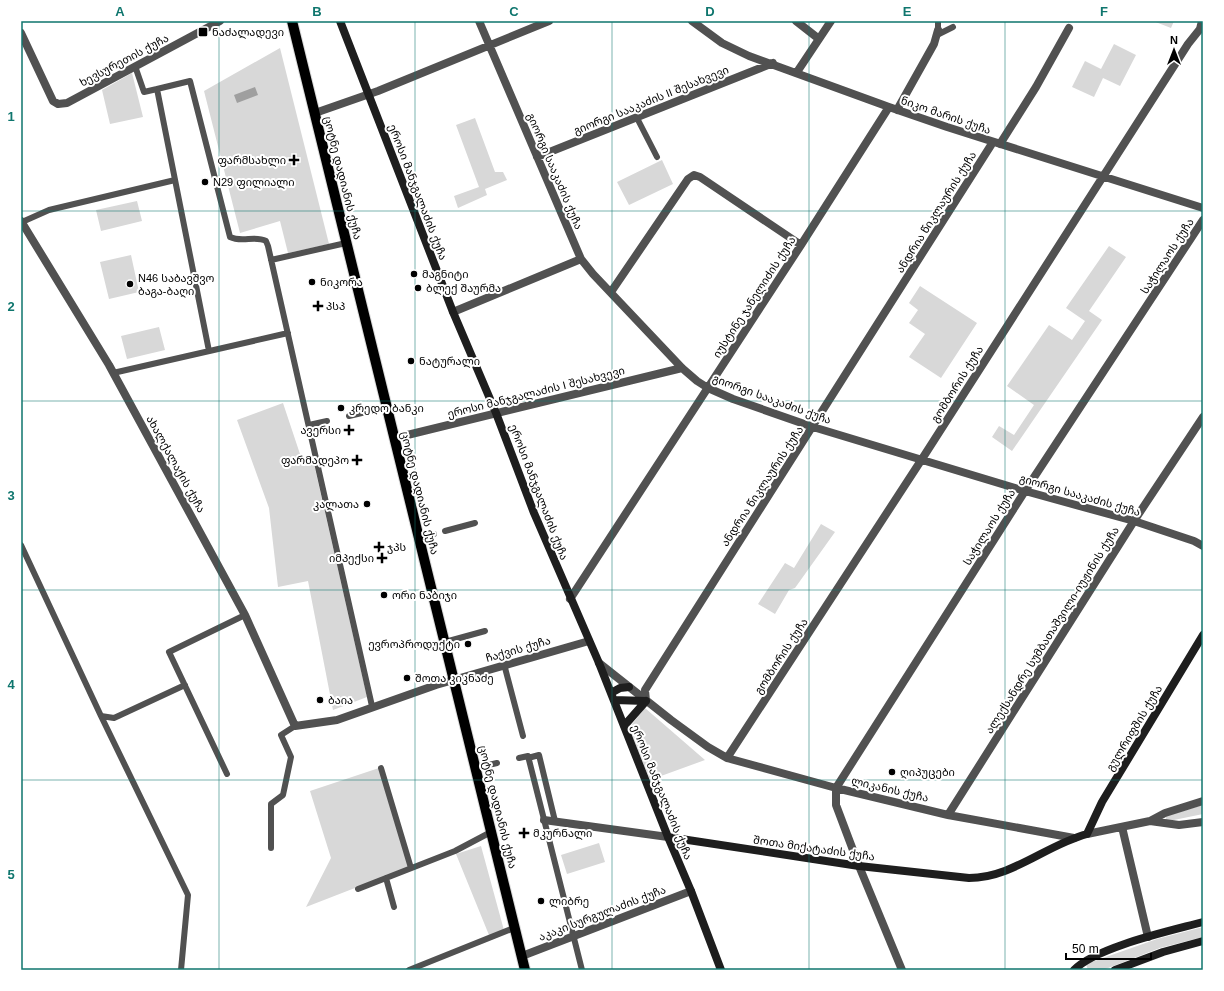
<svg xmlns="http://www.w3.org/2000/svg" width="1224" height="991" font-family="Arial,'Noto Sans Georgian',sans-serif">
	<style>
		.green { fill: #d8d8d8 }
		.water { fill: #9f9f9f }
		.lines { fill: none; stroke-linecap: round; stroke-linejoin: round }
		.primary-casing { stroke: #dbdbdb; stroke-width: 12 }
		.lane { stroke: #515151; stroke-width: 6 }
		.street { stroke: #515151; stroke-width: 8 }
		.secondary { stroke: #1e1e1e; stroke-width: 8 }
		.primary { stroke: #000; stroke-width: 10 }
		.grid { fill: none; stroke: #0f766e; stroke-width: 1; stroke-opacity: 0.55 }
		.poi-dot { fill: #000; stroke: #fff; stroke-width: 1.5 }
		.labels { text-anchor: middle; stroke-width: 4; stroke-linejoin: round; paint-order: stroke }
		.poi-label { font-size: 11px; fill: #000; stroke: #fff; text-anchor: start }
		.street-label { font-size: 11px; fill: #000; stroke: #fff }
		.neatline { fill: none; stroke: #0f766e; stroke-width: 1.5 }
		.grid-label { font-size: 13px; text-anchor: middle; font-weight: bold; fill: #0f766e }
	</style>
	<rect width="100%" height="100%" fill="#fff"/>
	<path class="green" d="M1153,21H1174L1171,28Z
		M1114,44L1136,55L1120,86L1103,78L1094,97L1072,87L1085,61L1101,69Z
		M280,48L329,244L288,253L280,221L240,233L204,91Z
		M132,73L143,117L110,124L102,90Z
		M475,118L495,172H503L507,180L485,189L487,195L458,208L454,196L479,187L456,125Z
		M662,160L673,184L629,205L617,182Z
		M137,201L142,221L101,231L96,210Z
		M1109,246L1126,257L1089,311L1102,320L1012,451L992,437L999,426L1014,435L1034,405L1007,386L1049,325L1072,340L1085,321L1066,308Z
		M131,255L139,292L109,299L100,262Z
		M920,286L977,323L941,378L909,357L925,334L909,323L918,310L909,303Z
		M159,327L165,350L127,359L121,336Z
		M283,403L304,466L314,464L367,697L333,710L308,581L278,587L269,508L237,420Z
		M821,524L835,532L795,588L789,590L775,614L758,604L785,563L794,568Z
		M645,708L705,760L650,780L629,728Z
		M379,768L409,867L306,907L331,858L310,791Z
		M1203,805V814L1169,821L1166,820V816Z
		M599,843L605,862L567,874L561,855Z
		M481,846L505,934L491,940L456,854Z
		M1203,927V937L1160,948L1103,970H1088L1086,964L1157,939Z"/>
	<path class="water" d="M255,87L258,95L237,103L234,95Z"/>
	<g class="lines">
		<defs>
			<path id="primary" d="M292,21L525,970"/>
		</defs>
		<use href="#primary" class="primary-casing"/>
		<path class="lane" d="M938,21V30
			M937,35L953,27
			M135,66L144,92L157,89L209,351
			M157,89L190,81L230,237C242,243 255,235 266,241L268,246L372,706
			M637,118L657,157
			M22,222L49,210L175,180
			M271,260L346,243
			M113,373L288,333
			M349,416L387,407
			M309,425L327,421
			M445,531L475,523
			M419,537L434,534
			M21,545L101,716L114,718L185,685
			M445,642L485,631
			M504,664L523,736
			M101,716L188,895L181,970
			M519,758L528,756L582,970
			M528,758L539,755L555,821
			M381,768L411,868
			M476,768L497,763
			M227,774L169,652L245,615
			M271,848V804L283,795L291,757L281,735L295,726
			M386,878L394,907
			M358,889L455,851L491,832
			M409,970L514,928"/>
		<path class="street" d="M479,21L581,259L593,274L682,368L697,381L708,388L733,399L813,427L1025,491L1134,521L1194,541L1203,546
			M692,21L722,43L749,56L889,107L947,127L1203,208
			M796,21L819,39L797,72
			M21,33L53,101L58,104L67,103L220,21
			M819,39L831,21
			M897,110L934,44L938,30
			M315,113L378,91L549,21
			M1000,144L1036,87L1069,28
			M537,157L773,63
			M21,221L109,365L245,615L295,726L337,720L436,685L589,641
			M611,292L688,179L694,175L700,177L801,245
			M453,312L581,259
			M395,438L682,368
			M570,599L801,245L889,107
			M599,663L671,720L708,747L727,758L836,788L948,815L1074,838
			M646,701L645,690L993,142
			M727,758L922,459L1188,44L1200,29L1202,21
			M948,815L1134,521L1203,417
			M544,820L668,837
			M1150,821L1179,825L1203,822
			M1122,827L1148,937
			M1087,834L1150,821L1165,813L1203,801
			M522,956L691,891
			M902,970L859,866L836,805V788L1025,491L1203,220"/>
		<path class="secondary" d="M340,21L453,312L496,413L534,513L599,663L668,837L691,891L721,970
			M611,693L620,688L629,687
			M614,700L646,701
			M624,726L646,701
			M668,837L859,866L969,878C1012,878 1046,845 1087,834L1102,802L1203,635
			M1074,970C1096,947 1170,931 1203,922
			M1115,970L1163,952L1203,941"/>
		<use href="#primary" class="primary"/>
	</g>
	<path class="grid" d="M219,21V970M415,21V970M612,21V970M809,21V970M1005,21V970M21,211H1203M21,401H1203M21,590H1203M21,780H1203"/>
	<g class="poi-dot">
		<rect x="198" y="27" width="10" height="10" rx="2"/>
		<path d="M292 154h4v4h4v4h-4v4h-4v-4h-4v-4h4z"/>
		<circle cx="205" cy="182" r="4"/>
		<circle cx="414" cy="274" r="4"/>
		<circle cx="312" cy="282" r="4"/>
		<circle cx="130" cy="284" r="4"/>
		<circle cx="418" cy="288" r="4"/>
		<path d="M316 300h4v4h4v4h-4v4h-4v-4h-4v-4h4z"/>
		<circle cx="411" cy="361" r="4"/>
		<circle cx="341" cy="408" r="4"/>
		<path d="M347 424h4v4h4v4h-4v4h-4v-4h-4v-4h4z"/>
		<path d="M355 454h4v4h4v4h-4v4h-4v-4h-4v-4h4z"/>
		<circle cx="367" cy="504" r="4"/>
		<path d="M377 541h4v4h4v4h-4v4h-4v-4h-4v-4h4z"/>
		<path d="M380 552h4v4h4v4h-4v4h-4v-4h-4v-4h4z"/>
		<circle cx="384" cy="595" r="4"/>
		<circle cx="468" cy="644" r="4"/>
		<circle cx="407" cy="678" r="4"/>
		<circle cx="320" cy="700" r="4"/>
		<circle cx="892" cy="772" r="4"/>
		<path d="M522 827h4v4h4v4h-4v4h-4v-4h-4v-4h4z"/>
		<circle cx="541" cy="901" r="4"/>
	</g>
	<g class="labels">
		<g class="poi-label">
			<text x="212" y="36">ნაძალადევი</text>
			<text x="286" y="164" text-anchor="end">ფარმსახლი</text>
			<text x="213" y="186">N29 ფილიალი</text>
			<text x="422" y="278">მაგნიტი</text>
			<text x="138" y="282">N46 საბავშვო<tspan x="138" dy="13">ბაგა-ბაღი</tspan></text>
			<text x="320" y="286">ნიკორა</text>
			<text x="426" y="292">ბლექ შაურმა</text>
			<text x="326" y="310">პსპ</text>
			<text x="419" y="365">ნატურალი</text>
			<text x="349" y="412">კრედო ბანკი</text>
			<text x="341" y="434" text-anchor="end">ავერსი</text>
			<text x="349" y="464" text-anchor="end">ფარმადეპო</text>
			<text x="359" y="508" text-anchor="end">კალათა</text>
			<text x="387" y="551">ჯპს</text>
			<text x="374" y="562" text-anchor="end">იმპექსი</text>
			<text x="392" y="599">ორი ნაბიჯი</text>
			<text x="460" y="648" text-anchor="end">ევროპროდუქტი</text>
			<text x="415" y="682">შოთა კიკნაძე</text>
			<text x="328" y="704">ბაია</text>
			<text x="900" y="776">ღიპუცები</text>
			<text x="533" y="837">მკურნალი</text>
			<text x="549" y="905">ლიბრე</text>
		</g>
		<g class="street-label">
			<text transform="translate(124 60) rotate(-28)" y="4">ხევსურეთის ქუჩა</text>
			<text transform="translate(651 100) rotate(-22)" y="4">გიორგი სააკაძის II შესახვევი</text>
			<text transform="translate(946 115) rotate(19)" y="4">ნიკო მარის ქუჩა</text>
			<text transform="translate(555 171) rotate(67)" y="4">გიორგი სააკაძის ქუჩა</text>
			<text transform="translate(343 178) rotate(76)" y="4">ცოტნე დადიანის ქუჩა</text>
			<text transform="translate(418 192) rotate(69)" y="4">ეროსი მანჯგალაძის ქუჩა</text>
			<text transform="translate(936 212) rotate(-58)" y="4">ანდრია წიკლაურის ქუჩა</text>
			<text transform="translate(1167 256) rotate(-57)" y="4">საჭილაოს ქუჩა</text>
			<text transform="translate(754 297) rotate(-57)" y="4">იუსტინე ჯანელიძის ქუჩა</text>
			<text transform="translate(957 384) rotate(-58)" y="4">გომბორის ქუჩა</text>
			<text transform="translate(536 392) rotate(-14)" y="4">ეროსი მანჯგალაძის I შესახვევი</text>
			<text transform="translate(772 399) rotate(20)" y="4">გიორგი სააკაძის ქუჩა</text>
			<text transform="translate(176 464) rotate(61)" y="4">ახალქალაქის ქუჩა</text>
			<text transform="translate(762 486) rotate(-57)" y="4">ანდრია წიკლაურის ქუჩა</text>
			<text transform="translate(539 492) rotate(69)" y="4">ეროსი მანჯგალაძის ქუჩა</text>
			<text transform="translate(420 493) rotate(76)" y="4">ცოტნე დადიანის ქუჩა</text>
			<text transform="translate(1080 495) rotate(16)" y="4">გიორგი სააკაძის ქუჩა</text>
			<text transform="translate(989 527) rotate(-58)" y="4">საჭილაოს ქუჩა</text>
			<text transform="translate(1052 630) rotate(-58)" y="4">ალექსანდრე სუმბათაშვილი-იუჟინის ქუჩა</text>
			<text transform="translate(518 649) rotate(-16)" y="4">ჩაქვის ქუჩა</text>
			<text transform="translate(781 656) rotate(-57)" y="4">გომბორის ქუჩა</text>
			<text transform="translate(1134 728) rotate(-59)" y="4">გულრიფშის ქუჩა</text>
			<text transform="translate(890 789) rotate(13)" y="4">ლიკანის ქუჩა</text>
			<text transform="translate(662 792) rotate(68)" y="4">ეროსი მანჯგალაძის ქუჩა</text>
			<text transform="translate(498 807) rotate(76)" y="4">ცოტნე დადიანის ქუჩა</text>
			<text transform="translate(814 848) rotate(8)" y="4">შოთა მიქატაძის ქუჩა</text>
			<text transform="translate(602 913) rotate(-21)" y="4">აკაკი სურგულაძის ქუჩა</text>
		</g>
	</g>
	<rect width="1224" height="991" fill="none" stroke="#ffffff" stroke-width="44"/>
	<g transform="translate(1174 50)" stroke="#ffffff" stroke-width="3" paint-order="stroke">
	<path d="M0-3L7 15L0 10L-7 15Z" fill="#000000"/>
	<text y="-6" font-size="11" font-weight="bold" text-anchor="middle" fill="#000000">N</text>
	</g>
	<path d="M1066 953v6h85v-6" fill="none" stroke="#000000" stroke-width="2"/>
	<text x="1072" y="953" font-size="12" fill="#000000" stroke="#ffffff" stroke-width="3" paint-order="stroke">50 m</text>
	<rect x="22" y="22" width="1180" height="947" class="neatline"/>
	<g class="grid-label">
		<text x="120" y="16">A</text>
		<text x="317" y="16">B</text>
		<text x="514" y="16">C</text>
		<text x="710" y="16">D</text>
		<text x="907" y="16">E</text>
		<text x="1104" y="16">F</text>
		<text x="11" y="121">1</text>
		<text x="11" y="311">2</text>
		<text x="11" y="500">3</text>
		<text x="11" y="689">4</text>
		<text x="11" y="879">5</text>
	</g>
</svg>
